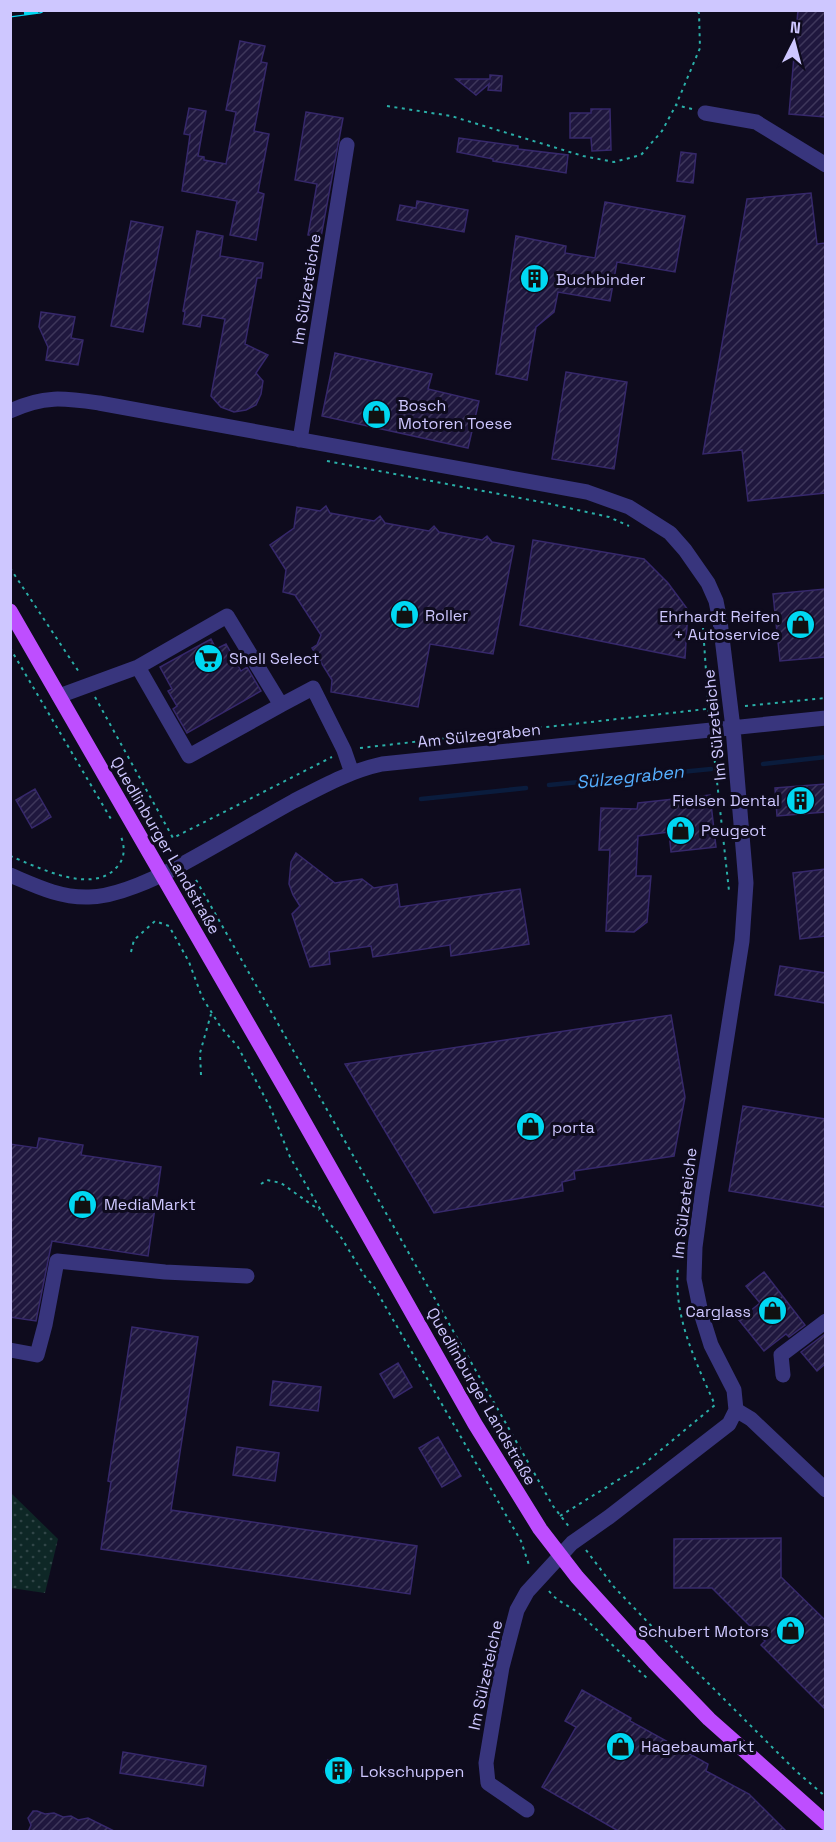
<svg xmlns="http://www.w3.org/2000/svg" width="836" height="1842" font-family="'Space Grotesk',sans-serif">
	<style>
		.grass { fill: url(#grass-dots) }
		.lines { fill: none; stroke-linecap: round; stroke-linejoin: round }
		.stream { stroke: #0a1c3d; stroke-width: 4.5 }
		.building { fill: url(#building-hatch); stroke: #36286b; stroke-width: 1.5 }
		.path { stroke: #2aafa8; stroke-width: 2; stroke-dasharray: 3 4.5; stroke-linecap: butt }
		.minor { stroke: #38357d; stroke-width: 15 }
		.major { stroke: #be4eff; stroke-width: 15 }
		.rail-casing { stroke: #00d8f2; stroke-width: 7 }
		.rail { stroke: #0e0b1d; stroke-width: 4.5; stroke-dasharray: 14; stroke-linecap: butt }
		.labels { text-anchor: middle; stroke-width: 6; stroke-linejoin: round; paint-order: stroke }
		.poi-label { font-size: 16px; fill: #cec7ff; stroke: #0e0b1d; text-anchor: start }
		.street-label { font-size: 16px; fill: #cec7ff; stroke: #0e0b1d }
		.water-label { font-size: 18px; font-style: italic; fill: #55afff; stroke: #0e0b1d }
	</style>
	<defs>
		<pattern id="grass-dots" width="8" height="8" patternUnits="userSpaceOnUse" patternTransform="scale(1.5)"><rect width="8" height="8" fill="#0e2726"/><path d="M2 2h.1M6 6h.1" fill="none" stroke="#304547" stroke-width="1.8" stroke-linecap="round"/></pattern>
		<pattern id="building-hatch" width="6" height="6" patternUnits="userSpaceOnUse" patternTransform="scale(1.5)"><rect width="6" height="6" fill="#1f173e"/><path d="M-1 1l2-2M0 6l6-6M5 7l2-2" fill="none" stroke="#3e375b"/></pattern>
	</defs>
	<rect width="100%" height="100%" fill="#0e0b1d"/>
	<path class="grass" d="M11,1493L58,1539L45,1593L11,1588Z"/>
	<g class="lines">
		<path class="stream" d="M763,764L826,757
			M549,785L711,769
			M421,799L526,788"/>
	</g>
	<path class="building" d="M798,10H825V117L789,114Z
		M240,41L265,46L261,62L267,63L254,131L269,134L258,192L264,194L256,240L230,235L237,201L182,191L190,135L184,134L189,108L206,111L198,156L204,157V160L226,164L236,112L226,110Z
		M490,75L502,76L501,91L488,90L489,84L476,95L456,79H490Z
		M591,109H610L611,150L592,151L591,138H570V113H591Z
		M306,112L343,118L321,237L308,235L317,184L295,180Z
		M459,138L518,146V149L568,155L566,173L493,161V159L457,152Z
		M681,152L696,154L693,183L677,181Z
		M811,193L817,244L825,243V493L748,501L742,450L703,454L747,199Z
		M417,201L468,210L464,232L397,220L400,205L416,208Z
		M605,202L685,216L675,272L617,262L610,301L558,292L554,312L536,327L527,380L496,374L516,236L566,246L565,253L595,258Z
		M131,221L163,227L143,332L111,326Z
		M197,231L223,236L220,256L263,263L261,278H257L245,344L268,355L256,373L263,381L261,394L256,405L246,410L234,412L221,407L211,396L225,319L202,315L200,327L183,324L185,312L183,311Z
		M41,312L75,317L71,338L83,340L78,365L46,360L48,347L39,327Z
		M335,353L432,374L428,389L479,401L468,448L322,416Z
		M566,372L627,382L614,469L552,459Z
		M326,506L330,513L374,521L380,516L385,523L429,531L434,526L439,532L482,540L487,536L492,542L514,546L493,654L430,644L418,707L331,692L332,680L312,648L317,645L321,635L295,595L283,592L286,570L270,545L294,528L297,507L320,511Z
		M533,540L644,559L668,583L688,610L685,658L520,625Z
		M825,589V657L780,661L773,594Z
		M211,639L216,649L226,644L241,671L247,667L261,691L187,733L173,709L177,706L168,691L172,689L160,667Z
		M825,784V812L777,816L775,788Z
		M35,789L51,817L32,828L16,800Z
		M710,795L716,847L671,852L669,832L638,836L636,876H651L647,922L634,932L606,931L610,850H599L601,808L637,809L638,803Z
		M296,853L335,883L362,879L374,888L397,884L400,907L520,889L529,944L451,956L450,945L373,957L371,946L329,952L330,964L310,967L292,914L300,906L293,895L289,884L291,862Z
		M825,869V936L800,939L793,873Z
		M780,966L825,973V1003L775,995Z
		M671,1015L685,1097L674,1156L574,1171L575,1179L562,1182L563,1191L434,1213L345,1064Z
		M743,1106L825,1119V1207L729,1191Z
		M39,1138L83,1145L81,1155L161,1167L148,1256L52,1241L36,1321L10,1317V1144L37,1148Z
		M764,1272L805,1325L789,1337L786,1334L764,1351L739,1320L760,1303L746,1286Z
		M132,1327L198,1337L171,1510L417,1546L410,1594L101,1549L111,1482L108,1481Z
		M825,1334V1364L817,1371L801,1352Z
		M398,1363L412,1387L394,1398L380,1374Z
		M273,1381L321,1387L318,1411L270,1405Z
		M438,1437L461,1476L442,1487L419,1448Z
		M237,1447L279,1453L275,1481L233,1475Z
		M781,1538V1577L825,1620V1709L761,1645L765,1641L712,1588H674V1539Z
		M582,1690L631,1718L630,1721L708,1764L706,1771L749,1794L787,1832H620L542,1787L576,1727L565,1721Z
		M123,1752L206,1766L203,1786L120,1773Z
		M328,1760L354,1770L349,1782L324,1772Z
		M33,1811H37L45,1814L54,1813L63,1817L71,1816L78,1820L88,1818L116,1832H28L31,1825L28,1818Z"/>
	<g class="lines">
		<path class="path" d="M387,106L451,116L583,156L614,162L641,155L662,131L676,105
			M692,109L676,105L700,48L699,13L697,10
			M327,461L546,503L609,517L629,526
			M10,568L79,672
			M702,613L709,715
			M10,648L111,819
			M95,697L173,838L332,757
			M745,706L826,698
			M713,745L729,891
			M360,748L715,708
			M10,856C38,867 91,895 116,868C126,858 125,846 120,834
			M196,880L553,1506L570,1528
			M131,952L134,940L155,921L169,926L189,962L202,997L220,1026L238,1047L271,1109L290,1157L327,1221L339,1234L366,1278L373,1285L521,1541L530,1568
			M201,1075L200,1053L211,1014
			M261,1184L267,1180L281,1183L319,1210
			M560,1516L644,1464L715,1405C696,1362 673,1317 678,1268
			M586,1550L614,1587L664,1639L796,1771L826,1797
			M549,1591C558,1603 571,1606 582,1616C604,1636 625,1658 647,1678"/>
		<path class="minor" d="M705,113L756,122L826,165
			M10,411C44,395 64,398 99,403L587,492L629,507L670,533L685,550L708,583L716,601L720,621L733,728L746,883L742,941L702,1195L695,1247L694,1279L701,1313L711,1345L734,1390L736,1410L729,1424L609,1517L572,1543L527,1592L517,1610L502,1667L486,1763L488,1783L527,1810
			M300,440L347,145
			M138,667L189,756L281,705
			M59,696L138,667L227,616L281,705L313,688L344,750L352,773
			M10,875C36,886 60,898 89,897C117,897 154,879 179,866C218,845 256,822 294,801C323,786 350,771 382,764L826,718
			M10,1350L37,1355L45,1325L57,1261L165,1272L247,1276
			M783,1375L781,1355L826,1321
			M736,1410L751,1419L826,1490"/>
		<path class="major" d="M10,611L290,1097L475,1424L540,1529L577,1577L654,1662L709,1719L826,1823"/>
		<defs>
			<path id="rail" d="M10,14L40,10"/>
		</defs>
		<use href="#rail" class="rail-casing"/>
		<use href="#rail" class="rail"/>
	</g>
	<defs>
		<symbol id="building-disc" viewBox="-11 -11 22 22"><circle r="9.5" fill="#00d8f2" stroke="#0e0b1d"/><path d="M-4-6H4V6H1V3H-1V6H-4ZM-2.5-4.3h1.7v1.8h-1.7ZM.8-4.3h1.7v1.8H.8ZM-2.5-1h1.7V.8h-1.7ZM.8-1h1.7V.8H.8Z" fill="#111"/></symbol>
		<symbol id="shop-disc" viewBox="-11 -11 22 22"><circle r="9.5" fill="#00d8f2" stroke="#0e0b1d"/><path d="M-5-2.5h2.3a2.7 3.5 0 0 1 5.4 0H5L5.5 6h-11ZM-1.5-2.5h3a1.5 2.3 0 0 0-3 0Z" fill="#111"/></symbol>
		<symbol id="supermarket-disc" viewBox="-11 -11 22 22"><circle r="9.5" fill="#00d8f2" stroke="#0e0b1d"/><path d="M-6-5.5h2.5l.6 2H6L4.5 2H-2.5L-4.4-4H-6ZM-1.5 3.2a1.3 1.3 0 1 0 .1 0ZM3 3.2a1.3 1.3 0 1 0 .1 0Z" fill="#111"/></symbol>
	</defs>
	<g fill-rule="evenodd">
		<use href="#building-disc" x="518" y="262" width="33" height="33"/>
		<use href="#shop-disc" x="360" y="398" width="33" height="33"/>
		<use href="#shop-disc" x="388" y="598" width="33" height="33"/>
		<use href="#shop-disc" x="784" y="608" width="33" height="33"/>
		<use href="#supermarket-disc" x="192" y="642" width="33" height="33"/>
		<use href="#building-disc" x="784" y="784" width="33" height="33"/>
		<use href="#shop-disc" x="664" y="814" width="33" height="33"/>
		<use href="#shop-disc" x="514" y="1110" width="33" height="33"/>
		<use href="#shop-disc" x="66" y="1188" width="33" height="33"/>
		<use href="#shop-disc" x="756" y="1294" width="33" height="33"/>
		<use href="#shop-disc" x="774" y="1614" width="33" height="33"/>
		<use href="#shop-disc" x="604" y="1730" width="33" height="33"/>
		<use href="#building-disc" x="322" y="1754" width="33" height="33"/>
	</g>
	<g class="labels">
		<g class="poi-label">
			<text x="556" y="285">Buchbinder</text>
			<text x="398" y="411">Bosch<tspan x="398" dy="18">Motoren Toese</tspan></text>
			<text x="425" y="621">Roller</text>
			<text x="780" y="622" text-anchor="end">Ehrhardt Reifen<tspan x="780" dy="18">+ Autoservice</tspan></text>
			<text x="229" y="664">Shell Select</text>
			<text x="780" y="806" text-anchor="end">Fielsen Dental</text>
			<text x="701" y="836">Peugeot</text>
			<text x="552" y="1133">porta</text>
			<text x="104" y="1210">MediaMarkt</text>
			<text x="751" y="1317" text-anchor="end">Carglass</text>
			<text x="769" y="1637" text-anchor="end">Schubert Motors</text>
			<text x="641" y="1752">Hagebaumarkt</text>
			<text x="360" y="1777">Lokschuppen</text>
		</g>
		<g class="street-label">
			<text transform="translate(306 289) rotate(-81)" y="6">Im Sülzeteiche</text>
			<text transform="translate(714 725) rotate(-96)" y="6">Im Sülzeteiche</text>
			<text transform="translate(479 735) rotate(-6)" y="6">Am Sülzegraben</text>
			<text transform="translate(166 845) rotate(60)" y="6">Quedlinburger Landstraße</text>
			<text transform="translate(684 1203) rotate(-83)" y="6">Im Sülzeteiche</text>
			<text transform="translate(482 1396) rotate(60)" y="6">Quedlinburger Landstraße</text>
			<text transform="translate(485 1675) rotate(-78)" y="6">Im Sülzeteiche</text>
		</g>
		<g class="water-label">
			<text transform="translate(630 777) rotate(-6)" y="6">Sülzegraben</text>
		</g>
	</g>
	<rect width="836" height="1842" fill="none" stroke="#cec7ff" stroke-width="24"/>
	<g transform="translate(794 42) rotate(6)" stroke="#0e0b1d" stroke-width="4.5" paint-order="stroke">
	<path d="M0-4.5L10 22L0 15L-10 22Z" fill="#cec7ff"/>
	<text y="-9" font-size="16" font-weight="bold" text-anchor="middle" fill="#cec7ff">N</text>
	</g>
</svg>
